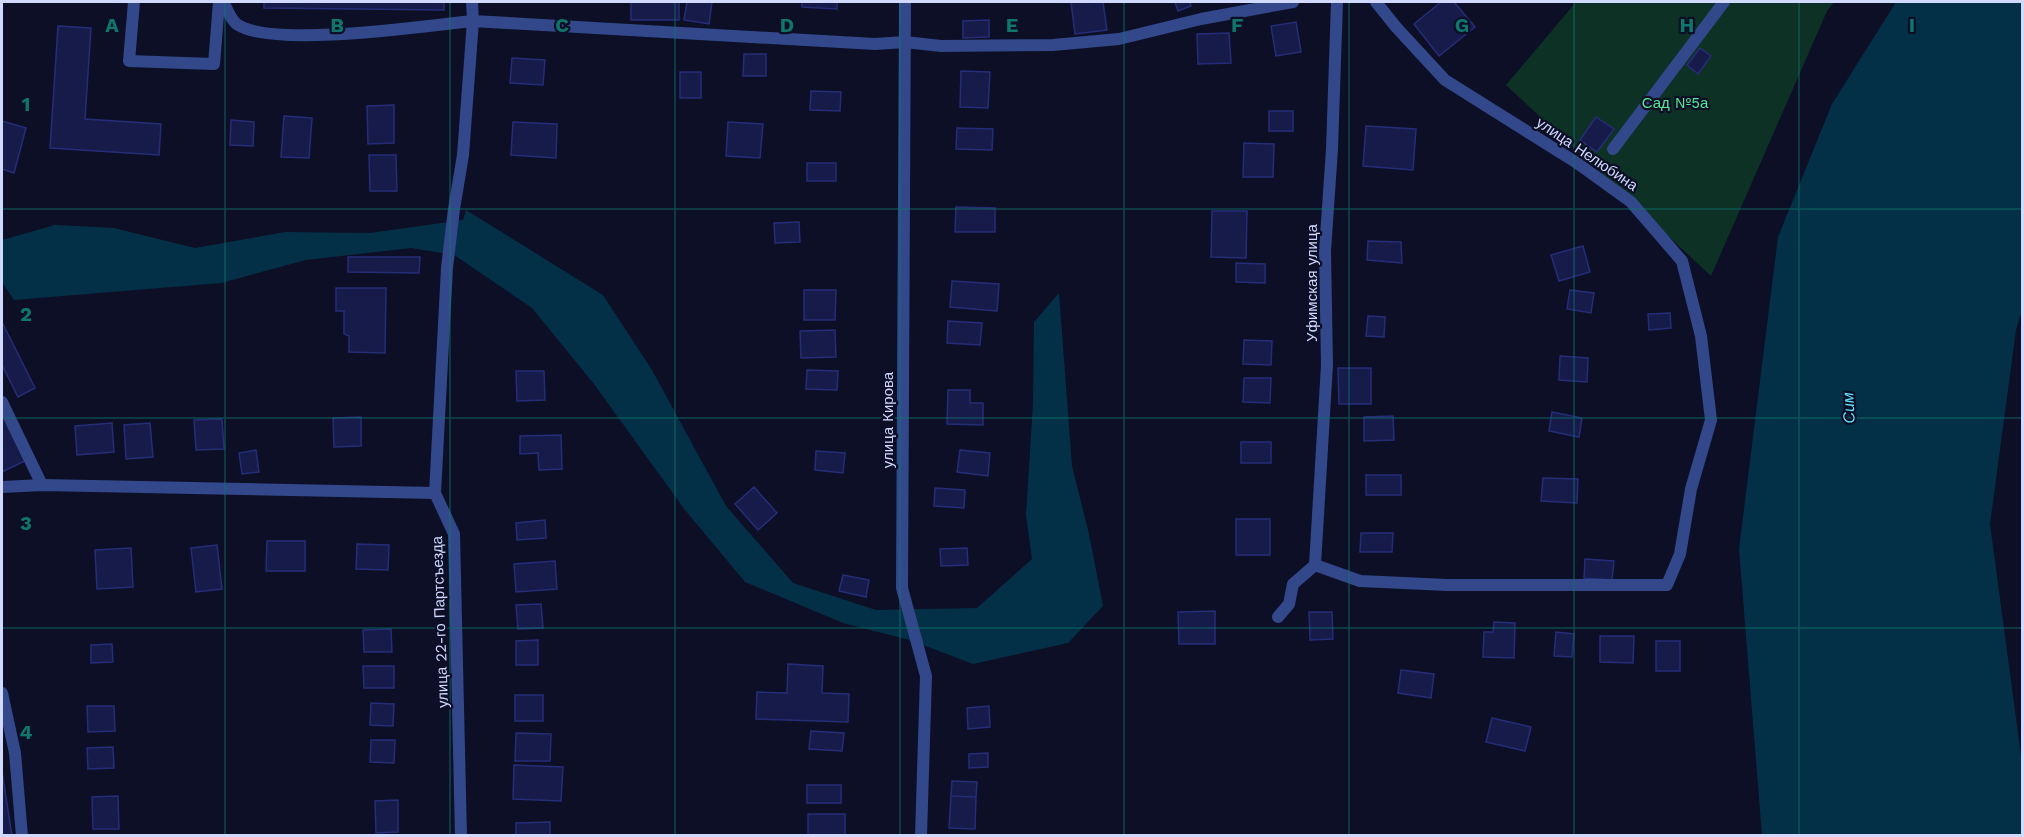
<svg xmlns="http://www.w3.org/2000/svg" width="2024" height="837" font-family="'Work Sans',sans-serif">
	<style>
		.green { fill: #0e3126 }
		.water { fill: #043047 }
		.building { fill: #161b49; stroke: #262d78; stroke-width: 1.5 }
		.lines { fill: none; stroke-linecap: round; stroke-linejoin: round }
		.service { stroke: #32488a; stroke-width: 12 }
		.minor { stroke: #32488a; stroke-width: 12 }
		.grid { fill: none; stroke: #0f766e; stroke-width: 1.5; stroke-opacity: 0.55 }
		.labels { text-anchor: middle; stroke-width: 4.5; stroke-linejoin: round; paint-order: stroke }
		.park-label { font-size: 15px; fill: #50ec98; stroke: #0c0f26 }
		.street-label { font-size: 15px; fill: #d1d9ff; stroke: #0c0f26 }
		.water-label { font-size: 16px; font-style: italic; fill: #5fe3ff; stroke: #0c0f26 }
		.grid-label { font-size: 20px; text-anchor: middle; font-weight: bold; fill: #0f766e; stroke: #0c0f26; stroke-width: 4.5; stroke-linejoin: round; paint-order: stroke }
	</style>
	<rect width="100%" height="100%" fill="#0c0f26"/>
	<path class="green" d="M1576,2H1834L1827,11L1711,276L1506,85Z"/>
	<path class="water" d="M1896,2H2022V310L2016,330L1990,524L2022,763V835H1762L1739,549L1778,237L1832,104Z
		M466,210L603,295L652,370L726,506L793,583L876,610L977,608L1032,559L1026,515L1033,403L1034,322L1059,293L1072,466L1089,534L1103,606L1068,643L973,664L910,640L843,623L745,582L685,510L594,384L532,308L454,255L411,248L306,260L221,283L14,300L2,282V240L55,225L114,228L195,248L285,232L370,233L463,220Z"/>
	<path class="building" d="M264,2H444V10L264,8Z
		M631,2H679V20H631Z
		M687,2H712L709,24L684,20Z
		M802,2H837V9L802,7Z
		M1071,2H1103L1107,30L1075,34Z
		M1175,2H1190L1191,6L1178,11Z
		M1441,2H1454L1475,27L1439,56L1414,24Z
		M989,20V37L963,38V21Z
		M1296,22L1301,52L1276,56L1271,26Z
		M58,26L91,28L85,119L161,124L159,155L50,148Z
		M1229,33L1231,63L1198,64L1197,34Z
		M1700,48L1711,56L1698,74L1687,65Z
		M744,54H766V76H743Z
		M512,58L545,60L543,85L510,83Z
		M961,71L990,72L988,108L960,107Z
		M680,72H701V98H680Z
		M811,91L841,92L840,111L810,110Z
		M394,105V143L368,144L367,106Z
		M1269,111H1293V131H1269Z
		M284,116L312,118L309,158L281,157Z
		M1596,117L1614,129L1597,152L1580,140Z
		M231,120L254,122L253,146L230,145Z
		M2,121L26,128L14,173L2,169Z
		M513,122L557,124L556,158L511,155Z
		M728,122L763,124L760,158L726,156Z
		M1366,126L1416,129L1413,170L1363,166Z
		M957,128L993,129L992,150L956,149Z
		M1244,143L1274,144L1273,177H1243Z
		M369,155H396L397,191H370Z
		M807,163H836V181H807Z
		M956,207L995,208V232H955Z
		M1212,211H1247L1246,258L1211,257Z
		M799,222L800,242L775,243L774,223Z
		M1368,241L1401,242L1402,263L1367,260Z
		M1583,246L1590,272L1559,281L1551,255Z
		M348,257H420L419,273L348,272Z
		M1236,263L1265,264V283L1236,282Z
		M952,281L999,284L997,311L950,307Z
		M336,288H386L385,353L349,352V336L344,334V311H336Z
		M804,290H836L835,320H804Z
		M1570,290L1594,293L1591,313L1567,309Z
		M1670,313L1671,328L1649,330L1648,314Z
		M1368,316L1385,317L1384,337L1366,336Z
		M948,321L982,323L980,345L947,343Z
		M2,322L35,388L18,397L2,365Z
		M835,330L836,357L801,358L800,331Z
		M1244,340L1272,341L1271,365L1243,364Z
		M1560,356L1588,358L1587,382L1559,380Z
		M1338,368H1371V404H1339Z
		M807,370L838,371L837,390L806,389Z
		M516,371H544L545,400L517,401Z
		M1244,378H1271L1270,403L1243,402Z
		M948,390H970V403H983V425L947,424Z
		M2,409L27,460L2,472Z
		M1552,412L1582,418L1579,437L1549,431Z
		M1393,416L1394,440L1364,441V417Z
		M361,417V446L334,447L333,418Z
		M222,419L224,449L196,450L194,420Z
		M112,423L114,452L77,455L75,426Z
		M150,423L153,457L126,459L124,425Z
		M561,435L562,469L539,470L538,453L520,454V436Z
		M1241,442H1271V463H1241Z
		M256,450L259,472L242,474L239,453Z
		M960,450L990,453L988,476L957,472Z
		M816,451L845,453L843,473L815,470Z
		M1366,475H1401V495H1366Z
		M1543,478L1578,479L1577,503L1541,501Z
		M754,487L777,513L758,530L735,504Z
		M935,488L965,490L964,508L934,506Z
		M1236,519H1270V555H1236Z
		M545,520L546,538L517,540L516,523Z
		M1361,533H1393L1392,552H1360Z
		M267,541H305V571H266Z
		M357,544L389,545L388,570L356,569Z
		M217,545L222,589L196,592L191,548Z
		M131,548L133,587L97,589L95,550Z
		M967,548L968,565L941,566L940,549Z
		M1585,559L1614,561L1612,580L1584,578Z
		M555,561L557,589L516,592L514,564Z
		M843,575L869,580L866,597L839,591Z
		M541,604L543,628L518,629L516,605Z
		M1215,611V644H1179L1178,612Z
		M1309,612H1332L1333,639L1310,640Z
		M1494,622L1515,623L1514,658L1483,657L1484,632H1493Z
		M391,629L392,652H364L363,630Z
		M1556,632L1574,634L1572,657L1554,656Z
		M1600,636H1634L1633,663L1600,662Z
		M538,640V665H516V641Z
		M1656,641H1680V671H1656Z
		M112,644L113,662L91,663V645Z
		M788,664L823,666L822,693L849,694L848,722L756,719L757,692L787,693Z
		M363,666H394V688H364Z
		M1401,670L1434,674L1431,698L1398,693Z
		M515,695H543V721H515Z
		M371,703L394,704L393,726L370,725Z
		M87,706H114L115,731L88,732Z
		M989,706L990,727L968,729L967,708Z
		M1492,718L1531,727L1525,751L1486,742Z
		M811,731L844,733L842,751L809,749Z
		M516,733L551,734L550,761H515Z
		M371,740H395L394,763L370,762Z
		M113,747L114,768L88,769L87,748Z
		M988,753V767L969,768V754Z
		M514,765L563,767L561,801L513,799Z
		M2,771L12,836H2Z
		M952,781L977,782L976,797L951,796Z
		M807,785H841V803H807Z
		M118,796L119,829H93L92,797Z
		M951,796L976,797L975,829L949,828Z
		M398,800V832L376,833L375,801Z
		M808,814H845V836H808Z
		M550,822V836H516V823Z"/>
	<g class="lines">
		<path class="service" d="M134,2L129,61L214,64L219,2
			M223,2C227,8 231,21 238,25C275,48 425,26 473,21
			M1613,149L1724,2
			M2,402L42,485
			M1278,617L1289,604L1293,584L1315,565"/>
		<path class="minor" d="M905,2L902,588L926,676L921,836
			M1337,2L1332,149L1325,251L1327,365L1315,565L1360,581L1447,585H1667L1680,554L1691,489L1711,420L1701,336L1682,261L1631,202L1577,163L1445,80L1396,27L1376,2
			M473,21L875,44L905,42L941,46L1053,45L1119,39L1201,19L1293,2
			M2,487L42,485L435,493
			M2,693L15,753L22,836
			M461,836L454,534L435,493L447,268L454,209L463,155L473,21L472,2"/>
	</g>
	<path class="grid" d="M225,2V836M450,2V836M675,2V836M900,2V836M1124,2V836M1349,2V836M1574,2V836M1799,2V836M2,209H2022M2,418H2022M2,628H2022"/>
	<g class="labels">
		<g class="park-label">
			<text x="1675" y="108">Сад №5а</text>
		</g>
		<g class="street-label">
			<text transform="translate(1587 154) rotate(34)" y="5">улица Нелюбина</text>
			<text transform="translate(1312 283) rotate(-90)" y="5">Уфимская улица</text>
			<text transform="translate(888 420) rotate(-90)" y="5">улица Кирова</text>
			<text transform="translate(440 622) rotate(-92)" y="5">улица 22-го Партсъезда</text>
		</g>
		<g class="water-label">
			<text transform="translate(1848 408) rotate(-93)" y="6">Сим</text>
		</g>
	</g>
	<g class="grid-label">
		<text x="112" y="32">A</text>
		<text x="337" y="32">B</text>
		<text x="562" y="32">C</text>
		<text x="787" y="32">D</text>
		<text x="1012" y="32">E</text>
		<text x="1237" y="32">F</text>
		<text x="1462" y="32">G</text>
		<text x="1687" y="32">H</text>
		<text x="1912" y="32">I</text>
		<text x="26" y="111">1</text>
		<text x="26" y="321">2</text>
		<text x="26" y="530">3</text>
		<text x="26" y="739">4</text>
	</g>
	<rect width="2024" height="837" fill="none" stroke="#d1d9ff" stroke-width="6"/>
</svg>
